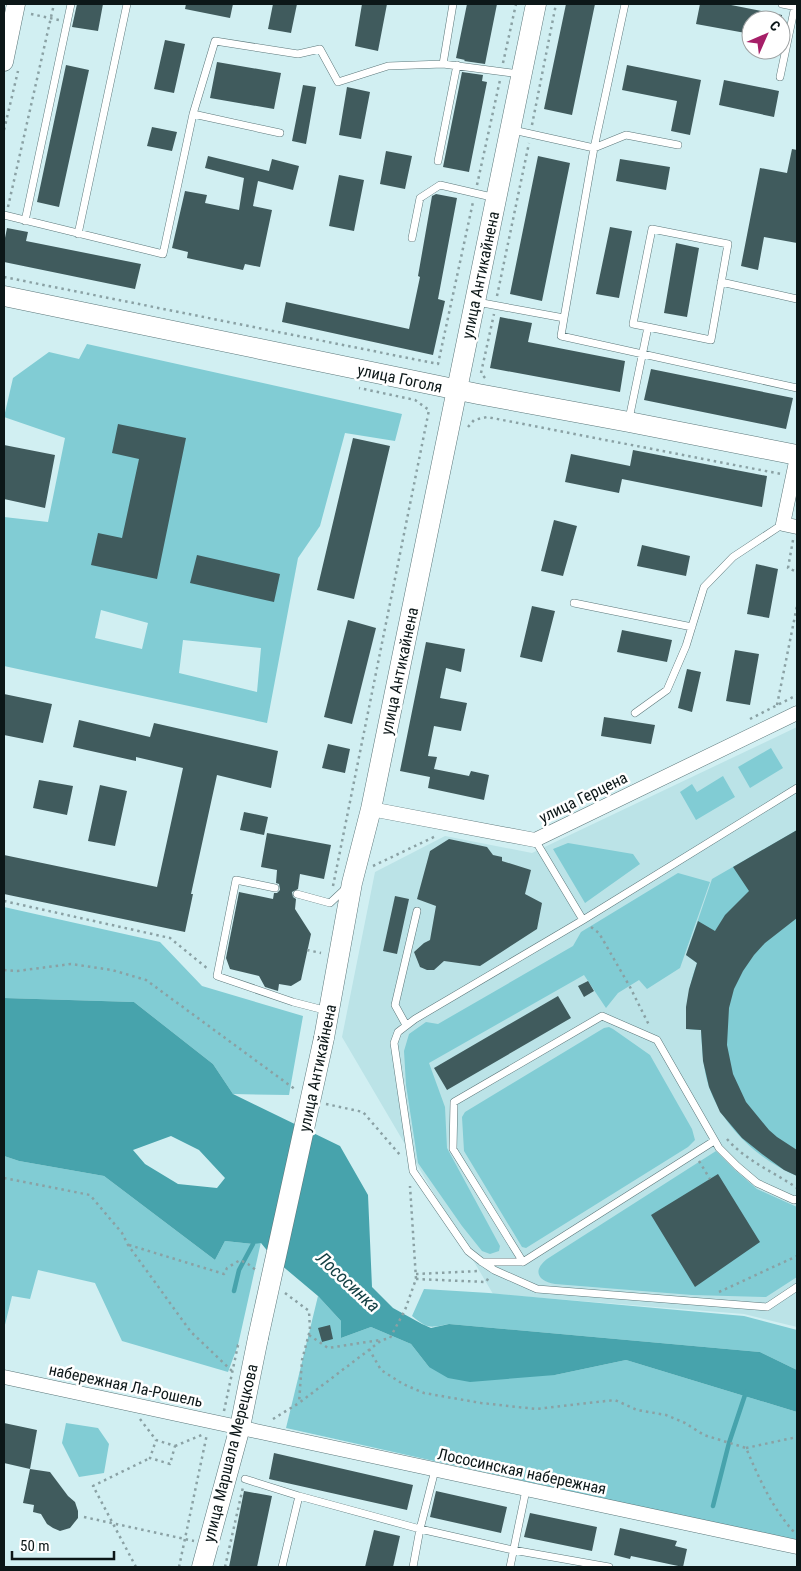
<svg xmlns="http://www.w3.org/2000/svg" width="801" height="1571" font-family="'Roboto Condensed',sans-serif">
	<style>
		.built { fill: #bbe3e7 }
		.green { fill: #81ccd4; fill-rule: evenodd }
		.water { fill: #47a3ac; fill-rule: evenodd }
		.lines { fill: none; stroke-linecap: round; stroke-linejoin: round }
		.stream { stroke: #47a3ac; stroke-width: 4.5 }
		.building { fill: #405b5d }
		.service-casing { stroke: #5c777a; stroke-width: 8 }
		.minor-casing { stroke: #5c777a; stroke-width: 15 }
		.tertiary-casing { stroke: #5c777a; stroke-width: 19 }
		.secondary-casing { stroke: #5c777a; stroke-width: 21 }
		.path { stroke: #8aa1a4; stroke-width: 2.5; stroke-dasharray: 2.5 4; stroke-linecap: butt }
		.service { stroke: #fff; stroke-width: 7 }
		.minor { stroke: #fff; stroke-width: 14 }
		.tertiary { stroke: #fff; stroke-width: 18 }
		.secondary { stroke: #fff; stroke-width: 20 }
		.secondary-bridge-casing { stroke: #5c777a; stroke-width: 21; stroke-linecap: butt }
		.secondary-bridge { stroke: #fff; stroke-width: 20 }
		.labels { text-anchor: middle; stroke-width: 5; stroke-linejoin: round; paint-order: stroke }
		.street-label { font-size: 16px; fill: #0c1718; stroke: #fff }
		.water-label { font-size: 18px; font-style: italic; fill: #154044; stroke: #fff }
	</style>
	<rect width="100%" height="100%" fill="#d1eff2"/>
	<path class="built" d="M797,727V1327L744,1314L493,1294L342,1037L375,872L445,836L532,853Z"/>
	<path class="green" d="M87,344L402,414L395,441L345,433L320,526L298,558L267,723L4,666V517L48,522L65,438L4,417L13,378L49,352L79,359ZM101,610L148,623L142,649L95,638ZM183,640L261,648L257,692L179,673Z
		M771,748L783,768L750,788L738,767Z
		M723,776L735,797L696,820L680,792L692,784L697,792Z
		M797,830V1176C760,1161 722,1126 709,1087C703,1069 702,1049 701,1030L686,1029C686,1005 689,985 697,963L686,955L712,879Z
		M568,843L633,854L640,864L585,903L553,849Z
		M678,873L710,882L680,968L647,989L639,980L618,993L606,1008L584,975L429,1063L445,1107L447,1148L500,1246L499,1251L490,1254L482,1251L462,1226L418,1163L406,1085L404,1051L409,1034L426,1022L438,1024L573,946L581,932Z
		M4,907L160,942L202,986L303,1016L289,1095L233,1094L213,1064L134,1002L4,998Z
		M609,1027L613,1029L650,1055L692,1129L695,1140L688,1147L526,1248L522,1247L464,1151L462,1117L465,1112L604,1028Z
		M716,1151L735,1170L757,1189L797,1207V1277L766,1297L692,1295L555,1284C538,1281 532,1271 547,1259Z
		M4,1156L19,1161L104,1176L215,1260L225,1241L253,1244L261,1242L238,1345L228,1372L122,1341L95,1283L38,1270L30,1299L12,1296L4,1329Z
		M424,1289L489,1293L744,1316L797,1330V1370L760,1352L449,1324C429,1328 428,1329 412,1316Z
		M318,1296L341,1321V1338L371,1327L411,1344L429,1367L555,1375L626,1360L797,1412V1542L286,1428Z
		M66,1423L98,1428L109,1444L104,1473L79,1477L62,1443Z"/>
	<path class="water" d="M4,998L134,1002L213,1064L233,1094L340,1146L368,1195L372,1287L393,1308L422,1324L431,1328L449,1324L760,1352L797,1370V1412L626,1360L555,1375L470,1382L448,1378L429,1367L411,1344L371,1327L341,1338V1321L318,1296L274,1259L261,1243L253,1244L225,1241L215,1260L104,1176L19,1161L4,1156ZM171,1136L199,1150L225,1178L217,1188L178,1184L145,1164L133,1150Z"/>
	<g class="lines">
		<path class="stream" d="M234,1291L239,1270L253,1244
			M713,1506L729,1443L746,1392"/>
	</g>
	<path class="building" d="M77,4H103L98,31L72,27Z
		M186,4H233L230,18L185,9Z
		M273,4H297L291,33L268,29Z
		M362,4H387L378,51L355,46Z
		M467,4H497L485,64L464,61L465,60L456,58Z
		M566,4H595L572,115L544,109Z
		M700,4H726L782,15V20H751V34L696,24Z
		M165,40L185,44L174,93L154,89Z
		M217,62L281,73L274,109L210,98Z
		M66,65L89,70L59,207L37,202Z
		M627,65L701,80L690,135L671,131L677,101L622,90Z
		M462,72L483,75L482,81L487,82L469,172L443,167Z
		M724,80L779,91L774,117L719,105Z
		M303,85L316,87L306,144L292,141Z
		M347,87L370,92L361,139L339,135Z
		M152,127L177,132L172,151L147,146Z
		M792,149L797,150V243L764,237L758,270L741,266L760,168L787,173Z
		M386,151L412,156L405,189L380,184Z
		M208,156L269,171L272,159L299,166L293,190L258,181L253,206L272,210L260,267L245,264L243,270L187,258L188,252L172,248L185,191L207,195L205,203L239,210L244,178L205,168Z
		M538,156L570,163L542,301L510,294Z
		M620,159L670,167L666,190L616,181Z
		M339,175L364,180L354,231L329,226Z
		M436,194L457,198L438,299L445,301L433,355L282,322L286,302L409,329L420,277L418,276L432,196Z
		M610,227L632,231L619,298L596,294Z
		M7,228L28,232L26,241L141,264L135,289L4,262V243Z
		M676,243L699,248L687,317L664,313Z
		M500,317L532,323L528,342L625,361L620,392L490,368Z
		M651,369L793,398L786,429L644,400Z
		M118,424L186,438L157,579L91,565L98,533L122,538L139,459L112,453Z
		M353,438L390,446L354,599L317,590Z
		M4,445L55,455L45,508L4,499Z
		M633,450L767,476L762,507L622,479L619,493L565,482L571,454L630,466Z
		M554,520L577,526L563,576L541,571Z
		M642,545L690,556L686,576L637,566Z
		M197,555L280,574L274,602L190,583Z
		M756,564L778,569L769,618L747,614Z
		M532,606L555,611L542,662L520,657Z
		M348,620L376,628L352,724L324,717Z
		M622,630L672,640L667,662L617,652Z
		M426,642L465,649L461,672L446,668L440,698L467,703L461,731L434,726L428,756L437,757L434,769L469,776L471,771L489,775L484,800L428,788L430,777L400,771Z
		M735,650L759,654L750,705L726,701Z
		M687,669L701,672L692,712L678,708Z
		M4,694L52,704L43,743L4,735Z
		M604,717L655,725L651,744L601,736Z
		M79,720L150,737L154,723L278,751L271,788L217,775L191,894H193L185,932L4,894V855L157,887L183,768L136,757V761L73,747Z
		M328,744L350,749L345,773L322,768Z
		M39,780L73,786L67,815L33,808Z
		M100,785L127,791L115,846L88,841Z
		M244,812L268,817L264,835L240,830Z
		M797,830V918L765,943L754,955L743,971L734,989L729,1008L727,1045L733,1074L746,1102L769,1130L777,1137L797,1150V1176L784,1170L762,1154L742,1138L720,1112L709,1087L703,1061L701,1030L686,1029V1007L689,989L697,963L686,955L698,921L715,931L725,915L749,891L733,867Z
		M267,833L331,845L324,879L300,874L298,889L292,892L293,897L296,899L295,909L311,934L301,980L291,986L279,984L278,991L265,987L259,976L230,969L226,958L239,892L273,899L274,893H277L280,890L279,884L276,883L277,870L261,867Z
		M449,839L487,847L493,855L502,857V861L531,870L525,894L542,903L537,929L480,966L444,961L434,970H427L420,967L414,952L424,943L430,940L436,906L417,899L430,851Z
		M395,896L409,899L397,954L383,951Z
		M588,981L594,991L584,997L578,986Z
		M558,996L571,1018L447,1090L434,1068Z
		M718,1174L760,1242L695,1287L651,1215Z
		M330,1325L333,1339L322,1342L318,1328Z
		M4,1423L37,1430L30,1469L4,1463Z
		M274,1453L413,1485L407,1510L269,1479Z
		M30,1469L50,1472L68,1496L75,1502L78,1511V1518L70,1528L60,1531L53,1528L47,1524L41,1514L33,1512L34,1505L23,1503Z
		M244,1491L272,1496L257,1567H229Z
		M436,1491L507,1507L501,1533L430,1517Z
		M530,1513L597,1527L592,1551L524,1537Z
		M620,1528L677,1541L675,1546L687,1549L683,1567L631,1556L630,1559L614,1555Z
		M374,1530L400,1536L393,1567H365Z"/>
	<g class="lines">
		<defs>
			<path id="service" d="M625,4L594,148L626,135L678,145
				M782,4L797,7
				M443,64L453,4
				M780,77L795,6
				M193,114L280,133
				M438,161L457,65
				M4,215L163,254L193,114L215,41L298,54L320,49L338,82L388,66L443,64L520,74
				M25,221L71,4
				M78,234L127,4
				M412,238L420,198L440,185L496,198
				M721,282L797,299
				M477,302L564,318L594,148L513,130
				M564,318L561,336L797,388
				M629,419L648,327L633,324L652,229L728,244L711,340L648,327
				M574,603L692,627
				M635,713L667,690L686,646L704,587L733,557L783,524
				M797,788L583,920L415,1019L398,1032L394,1043L413,1171L468,1251L482,1262L494,1270L537,1289L767,1307L797,1287
				M535,840L583,920
				M275,888L236,880L217,976L293,1002L328,1011
				M297,894L330,903L346,888
				M406,1025L395,1005L417,911
				M482,1262H523L714,1141
				M523,1262L453,1149L454,1102L602,1016L657,1040L719,1148L737,1166L757,1183L794,1200L797,1199
				M245,1479L299,1496L282,1567
				M299,1496L420,1529L513,1550L609,1567
				M413,1567L420,1529L435,1470
				M510,1567L526,1490"/>
			<path id="minor" d="M797,457L783,524L797,527
				M371,809L535,840L797,713
				M4,1377C269,1432 533,1491 797,1547"/>
			<path id="tertiary" d="M4,62L16,4"/>
			<path id="secondary" d="M4,296L478,394L629,422L797,455
				M324,1038L352,883L371,809L536,4
				M202,1567L240,1427L258,1338"/>
		</defs>
		<use href="#service" class="service-casing"/>
		<use href="#minor" class="minor-casing"/>
		<use href="#tertiary" class="tertiary-casing"/>
		<use href="#secondary" class="secondary-casing"/>
		<path class="path" d="M31,14L59,20
			M503,63L516,4
			M532,125L556,4
			M4,130L18,71
			M477,185L500,80
			M8,207L54,4
			M4,277L438,364L473,202
			M497,296L529,143
			M485,378L481,373L494,314
			M468,427L474,420L487,417L781,474
			M793,540L788,568L797,572
			M777,705L797,606
			M750,719L797,695
			M373,866L436,836
			M333,886L429,410L415,400L359,388
			M4,901L170,938L208,969
			M591,927L599,933L630,987L649,1025
			M307,950L321,953
			M4,970L17,971L71,964L112,970L146,980L296,1090
			M326,1104L363,1112L400,1155
			M727,1139C746,1161 774,1172 797,1188
			M699,1161L710,1179
			M4,1178L90,1195L122,1233L128,1245L191,1332L232,1371
			M129,1245L224,1274L227,1268L240,1260L248,1264L257,1271
			M416,1274L479,1271
			M416,1279L486,1282L489,1277
			M719,1292L797,1256
			M285,1293L309,1311L310,1330L302,1360L299,1403
			M309,1335L328,1348L380,1340
			M369,1349L381,1370L403,1384L424,1393L481,1403L536,1409L615,1400L637,1410L666,1415L685,1423L704,1435L746,1448C759,1478 772,1508 794,1532
			M224,1411L238,1345L240,1344
			M140,1419L156,1440L175,1446L170,1464L150,1458L156,1440
			M273,1419L299,1403L382,1340L390,1338L405,1310L416,1279L410,1186
			M175,1446L204,1434
			M746,1448L797,1437
			M84,1517L194,1541
			M136,1567L93,1486L150,1458
			M179,1567L207,1434
			M225,1567L243,1487"/>
		<use href="#service" class="service"/>
		<use href="#minor" class="minor"/>
		<use href="#tertiary" class="tertiary"/>
		<use href="#secondary" class="secondary"/>
		<defs>
			<path id="secondary-bridge" d="M258,1338L324,1038"/>
		</defs>
		<use href="#secondary-bridge" class="secondary-bridge-casing"/>
		<use href="#secondary-bridge" class="secondary-bridge"/>
	</g>
	<g class="labels">
		<g class="street-label">
			<text transform="translate(480 275) rotate(-78)" y="6">улица Антикайнена</text>
			<text transform="translate(400 378) rotate(12)" y="6">улица Гоголя</text>
			<text transform="translate(399 671) rotate(-78)" y="6">улица Антикайнена</text>
			<text transform="translate(583 797) rotate(-26)" y="6">улица Герцена</text>
			<text transform="translate(317 1068) rotate(-78)" y="6">улица Антикайнена</text>
			<text transform="translate(126 1385) rotate(12)" y="6">набережная Ла-Рошель</text>
			<text transform="translate(230 1453) rotate(-76)" y="6">улица Маршала Мерецкова</text>
			<text transform="translate(522 1471) rotate(12)" y="6">Лососинская набережная</text>
		</g>
		<g class="water-label">
			<text transform="translate(348 1282) rotate(43)" y="6">Лососинка</text>
		</g>
	</g>
	<rect width="801" height="1571" fill="none" stroke="#0c1718" stroke-width="10"/>
	<g transform="translate(766 35) rotate(45)"><circle r="24" fill="#ffffff" stroke="#9ea2a3"/>
	<path d="M0-4L9 19L0 12L-9 19Z" fill="#a61f68"/>
	<text y="-8" font-size="14" font-weight="bold" text-anchor="middle" fill="#0c1718">С</text>
	</g>
	<path d="M12 1551v8h102v-8" fill="none" stroke="#0c1718" stroke-width="2.5"/>
	<text x="20" y="1551" font-size="15" fill="#0c1718" stroke="#ffffff" stroke-width="4" paint-order="stroke">50 m</text>
</svg>
